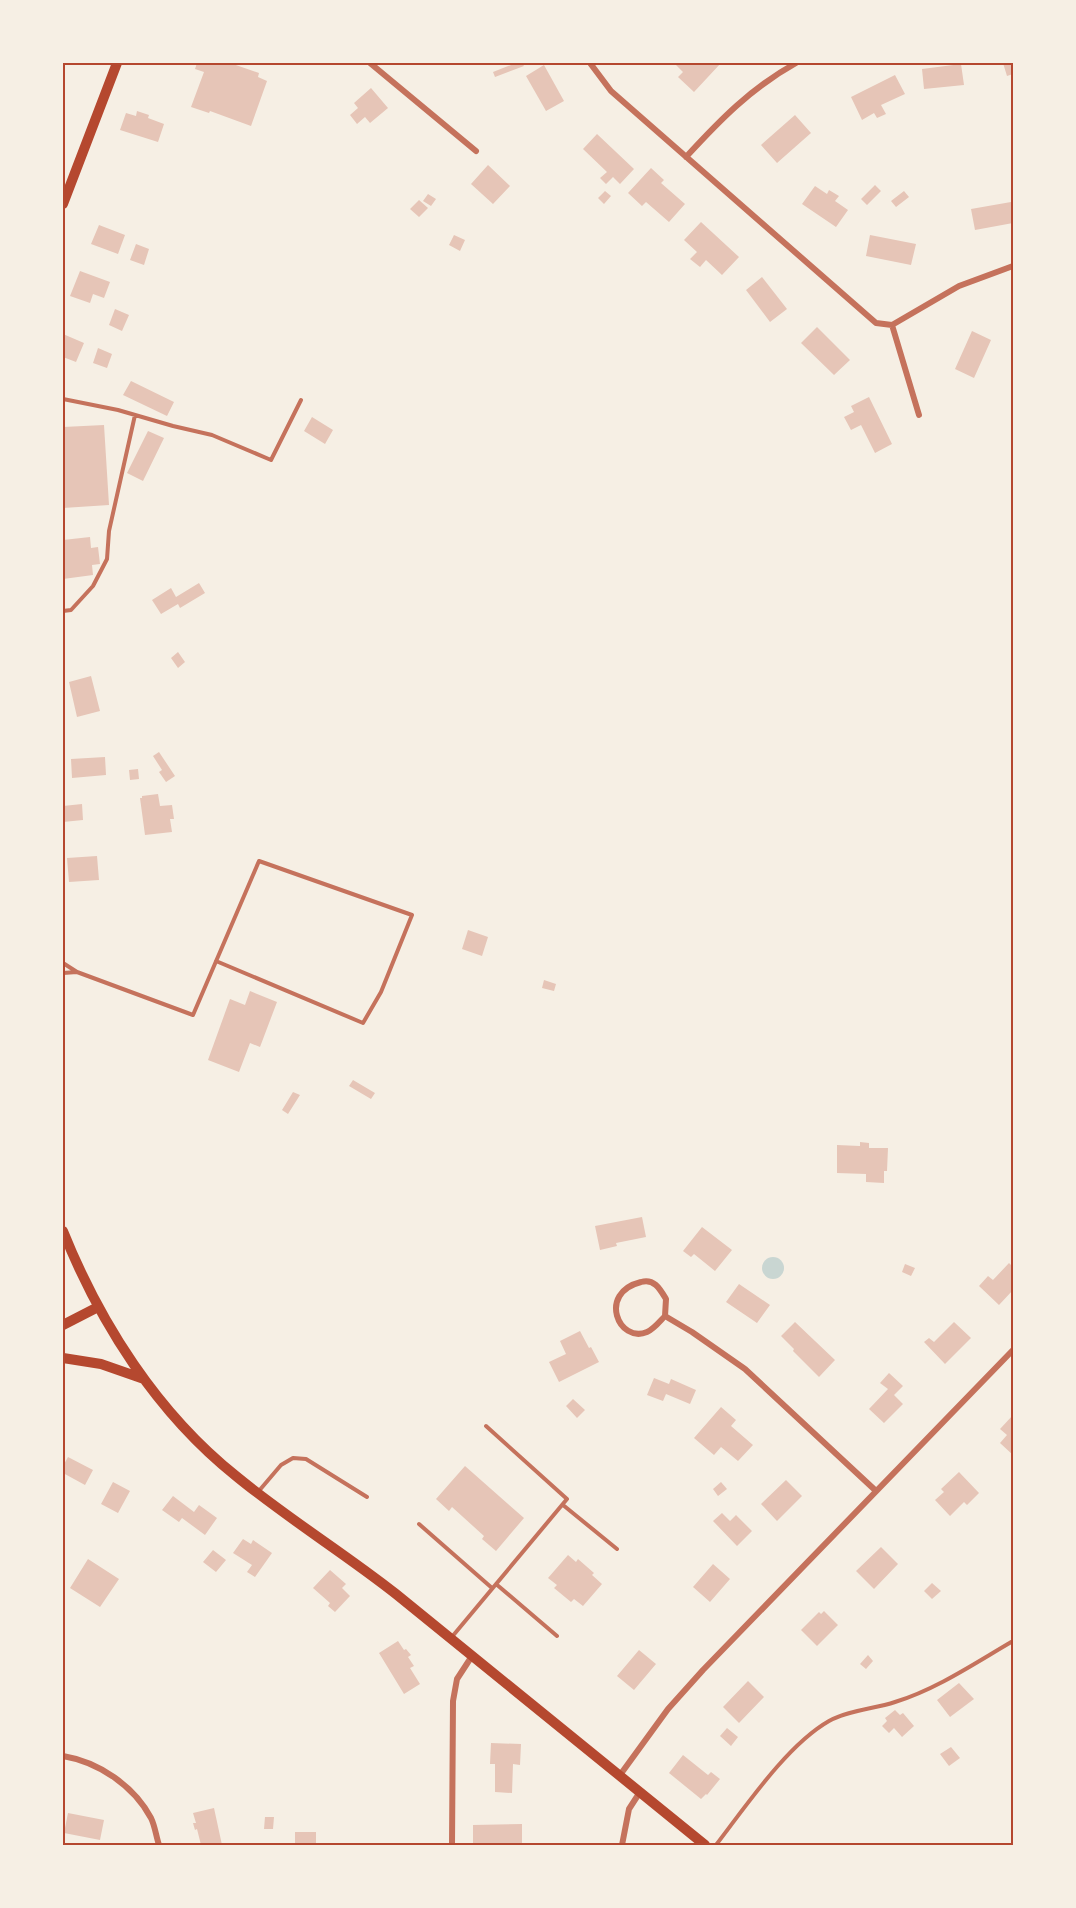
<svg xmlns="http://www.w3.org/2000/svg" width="1076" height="1908" font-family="'Asap Condensed',sans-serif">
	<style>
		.water { fill: #c9d6d2 }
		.building { fill: #e6c5b7 }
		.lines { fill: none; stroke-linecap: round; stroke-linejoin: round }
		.service { stroke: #c5725c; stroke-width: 4 }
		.minor { stroke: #c5725c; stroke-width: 6 }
		.secondary { stroke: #b5482f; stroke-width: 10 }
		.neatline { fill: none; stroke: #b5482f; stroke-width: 2 }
	</style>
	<rect width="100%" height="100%" fill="#f6efe4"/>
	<path class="water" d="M762 1268a11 11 0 1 1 22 0a11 11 0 1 1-22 0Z"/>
	<path class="building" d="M197,63H224L229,65L230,63L259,73L258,77L267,81L251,126L210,111L209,113L191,107L204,72L195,69Z
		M516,63H522L524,66L495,77L493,72Z
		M678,63H721L694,92L678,77L683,72L676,65Z
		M1003,63H1013V74L1007,76Z
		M961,64L964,85L924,89L922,69Z
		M544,65L564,101L546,111L526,76Z
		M895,75L905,94L881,105L886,114L877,118L874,113L862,120L851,97Z
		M371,88L388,108L370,123L365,117L357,124L350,115L358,108L354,103Z
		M137,111L149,115L148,118L164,124L158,142L120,130L126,113L136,116Z
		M795,115L811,133L777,163L761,145Z
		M597,134L634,169L620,184L613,177L606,184L600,178L607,172L583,149Z
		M488,165L510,186L493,204L471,184Z
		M651,168L664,180L661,183L685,204L669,222L646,202L642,206L628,193Z
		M875,185L881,191L867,205L861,199Z
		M815,186L827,194L829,190L839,196L835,201L848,210L836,227L802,204Z
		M605,191L611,196L604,204L598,198Z
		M904,191L909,197L896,207L891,201Z
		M428,194L436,199L431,206L423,201Z
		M419,200L428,208L419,217L410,209Z
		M1011,202L1013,223L975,230L971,209Z
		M701,222L739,257L722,275L706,260L700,267L690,259L697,252L684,240Z
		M99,225L125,235L118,254L91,244Z
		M454,235L465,240L460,251L449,245Z
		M870,235L916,244L911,265L866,256Z
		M136,244L149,249L144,265L130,260Z
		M80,271L110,282L104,298L93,294L90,303L70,296Z
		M762,277L787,309L770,322L746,290Z
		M115,309L129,315L122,331L109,325Z
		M817,327L850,360L834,375L801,343Z
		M972,331L991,340L974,378L955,369Z
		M63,334L84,343L76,362L63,357Z
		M98,348L112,354L107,368L93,363Z
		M131,381L174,402L167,416L123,395Z
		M869,397L892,444L875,453L861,425L851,430L844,417L854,412L851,406Z
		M312,417L333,430L325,444L304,431Z
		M104,425L109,505L63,508V427Z
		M148,431L164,438L143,481L127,473Z
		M90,537L91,548L98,547L100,564L92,565L93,575L63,579V540Z
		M199,583L205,593L180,608L178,604L161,614L152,600L171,588L176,597Z
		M178,652L185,662L178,668L171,658Z
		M91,676L100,711L77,717L69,682Z
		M159,752L175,776L166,782L159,772L162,770L153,756Z
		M105,757L106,775L72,778L71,759Z
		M138,769L139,779L130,780L129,770Z
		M158,794L160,806L172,805L174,819H170L172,832L145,835L140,798H142V796Z
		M82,804L83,820L63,822V806Z
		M97,856L99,880L69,882L67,858Z
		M468,930L488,937L482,956L462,949Z
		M544,980L556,984L554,991L542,988Z
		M250,991L277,1002L260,1047L250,1043L239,1072L208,1060L230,999L245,1005Z
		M353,1080L375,1093L371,1099L349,1086Z
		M293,1092L300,1095L288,1114L282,1110Z
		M860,1142L869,1143V1148H888L887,1171H884V1183L866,1182V1174L837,1173V1145L860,1146Z
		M642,1217L646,1237L616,1243L617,1246L600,1250L595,1226Z
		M702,1227L732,1250L715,1271L694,1254L691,1257L683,1251Z
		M1009,1263L1013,1267V1290L999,1305L979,1286L988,1276L993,1280Z
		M905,1264L915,1268L911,1276L902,1272Z
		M739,1284L770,1305L757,1323L726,1302Z
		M795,1322L835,1360L819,1377L793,1351L794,1349L781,1336Z
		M954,1322L971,1338L945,1364L924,1342L929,1338L934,1342Z
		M580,1331L589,1348L591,1347L599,1362L559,1382L549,1362L566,1354L560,1341Z
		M889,1373L903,1386L894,1395L903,1404L884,1423L869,1409L888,1389L880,1383Z
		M654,1378L669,1384L671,1379L696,1390L690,1404L666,1394L663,1401L647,1395Z
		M573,1399L585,1410L577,1418L566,1406Z
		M721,1407L736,1420L731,1426L753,1445L738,1461L721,1447L714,1455L694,1438Z
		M1013,1415V1455L1000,1443L1007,1435L1000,1429Z
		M68,1457L93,1470L85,1485L63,1473V1466Z
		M465,1466L524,1518L496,1551L482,1539L484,1536L452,1507L449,1511L436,1499Z
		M959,1472L979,1493L967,1505L964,1502L950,1516L935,1500L944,1492L941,1489Z
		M786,1480L802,1496L777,1521L761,1504Z
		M113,1482L130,1491L118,1513L101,1504Z
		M721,1482L727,1489L718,1496L713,1489Z
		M173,1496L194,1512L199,1505L217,1518L205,1535L182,1518L179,1522L162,1510Z
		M722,1513L730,1521L736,1515L752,1531L737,1546L713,1521Z
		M243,1539L251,1544L253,1540L272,1553L255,1577L247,1572L252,1565L233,1553Z
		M881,1547L898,1564L874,1589L856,1571Z
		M213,1550L226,1560L216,1572L203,1562Z
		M568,1555L576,1562L578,1559L594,1573L592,1575L602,1584L583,1606L574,1599L571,1602L554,1588L557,1585L548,1578Z
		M88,1559L119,1579L100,1607L70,1588Z
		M713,1564L730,1579L710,1602L693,1587Z
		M330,1570L346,1584L342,1588L350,1596L335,1612L328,1606L330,1603L313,1588Z
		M932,1583L941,1591L932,1599L924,1591Z
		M824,1611L838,1625L817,1646L801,1630L819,1612L821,1614Z
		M398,1641L404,1650L406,1649L411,1655L408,1657L414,1666L410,1668L420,1684L404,1694L379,1653Z
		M639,1650L656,1664L634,1690L617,1676Z
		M868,1655L873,1661L866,1669L860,1664Z
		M748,1681L764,1697L739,1723L723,1707Z
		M959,1683L974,1699L950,1717L937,1700Z
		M895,1710L900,1715L903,1713L914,1726L902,1737L894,1728L889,1733L882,1726L887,1721L885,1718Z
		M727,1728L738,1737L731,1746L720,1736Z
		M491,1743L521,1744L520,1765L513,1764L512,1793L495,1792V1764H490Z
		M951,1747L960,1758L949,1766L940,1754Z
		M683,1755L708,1775L711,1772L720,1779L707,1795L706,1794L701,1799L669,1773Z
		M214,1808L222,1845H201L197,1829L195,1830L193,1823H196L193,1813Z
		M68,1813L104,1820L100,1840L64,1833Z
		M265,1817H274L273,1829H264Z
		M522,1824V1845H473V1825Z
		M295,1832H316V1845H295Z"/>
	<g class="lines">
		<path class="service" d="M63,399L118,410L173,426L212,435L271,460L301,400
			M63,611L71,610L93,586L107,559L109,531L135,415
			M63,963L77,972L63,973
			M77,972L193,1015C215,963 237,912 259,861L412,915L381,992L363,1023L216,961
			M258,1492L281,1465L293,1458L306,1459L367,1497
			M563,1505L617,1549
			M419,1524L492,1588
			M496,1584L557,1636
			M451,1638L567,1499L486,1426
			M716,1845C746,1806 787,1745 829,1721C849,1710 874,1709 895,1702C937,1689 975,1663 1013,1641"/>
		<path class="minor" d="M370,63L476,151
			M590,63L611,91L876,323L892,325L919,415
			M686,157C720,120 751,88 796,63
			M892,325L959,286L1013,266
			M665,1316L666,1299C660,1289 654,1278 641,1282C597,1293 619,1344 647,1332C654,1329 660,1321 665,1316L692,1332L745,1369L875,1490
			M63,1756C99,1762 134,1786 151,1818C155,1826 156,1836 159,1845
			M620,1775L668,1709L703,1670L1013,1350
			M452,1845L453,1701L457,1679L472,1656
			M622,1845L629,1809L640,1792"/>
		<path class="secondary" d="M63,204L117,63
			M63,1231C100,1323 157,1413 236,1476C287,1518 344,1553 396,1594C499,1677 602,1761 705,1845
			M63,1325L98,1307
			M63,1358L101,1364L144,1379"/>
	</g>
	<rect width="1076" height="1908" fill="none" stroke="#f6efe4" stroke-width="129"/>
	<rect x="64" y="64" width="948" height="1780" class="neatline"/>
</svg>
